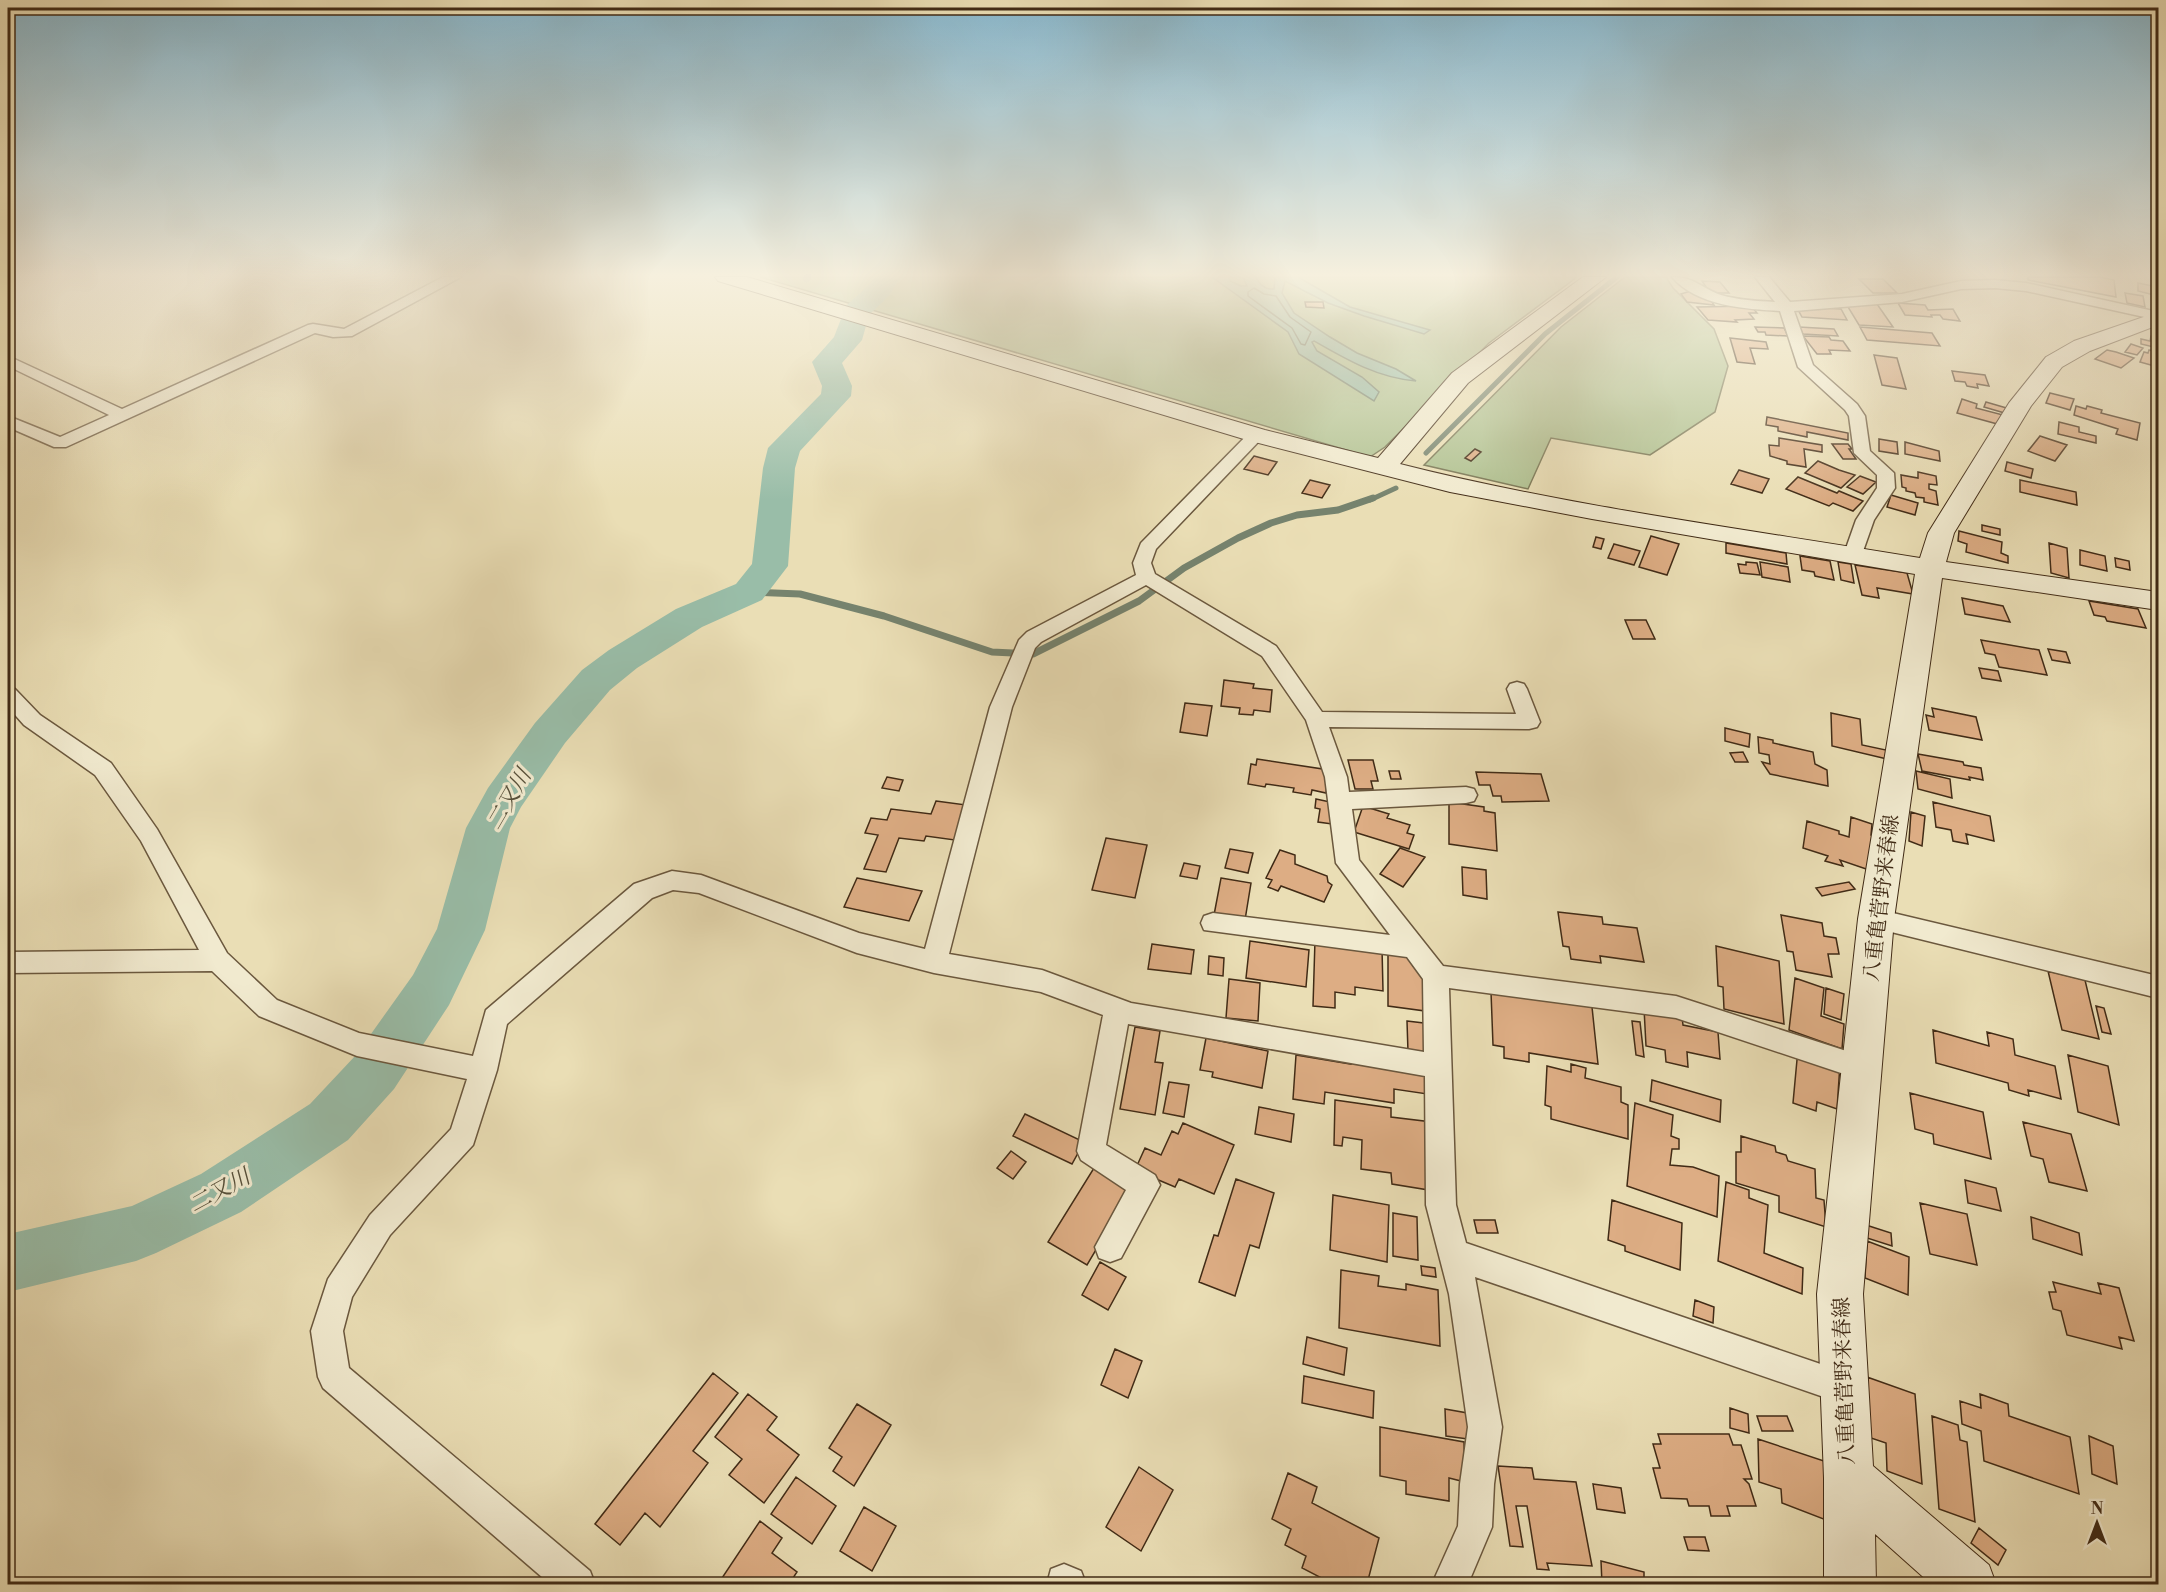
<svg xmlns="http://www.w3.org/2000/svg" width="2166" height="1592" font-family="'Libre Bodoni','Noto Serif JP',serif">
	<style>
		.green { fill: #b1c292; stroke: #797654; stroke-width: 1.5 }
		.water { fill: #99bda8; stroke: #76836e; stroke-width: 1.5 }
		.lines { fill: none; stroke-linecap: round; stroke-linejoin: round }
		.shore { stroke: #6d745f; stroke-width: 1.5 }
		.stream-far1 { stroke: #76836e; stroke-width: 5 }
		.stream { stroke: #76836e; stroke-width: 7 }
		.river { fill: #99bda8; fill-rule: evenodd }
		.building { fill: #ddad84; stroke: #412b16; stroke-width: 1.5 }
		.street-casing { stroke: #6b583e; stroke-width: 3 }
		.secondary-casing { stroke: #412b16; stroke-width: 2 }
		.street { fill: #f1eacf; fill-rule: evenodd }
		.secondary { fill: #f1eacf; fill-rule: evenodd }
		.labels { text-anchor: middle; stroke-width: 6; stroke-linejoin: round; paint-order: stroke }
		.street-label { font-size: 21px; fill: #412b16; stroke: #f1eacf }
		.water-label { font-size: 22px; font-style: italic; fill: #57503a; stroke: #f1eacf }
	</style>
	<rect width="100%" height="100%" fill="#eadeb5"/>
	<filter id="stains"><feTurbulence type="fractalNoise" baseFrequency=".00333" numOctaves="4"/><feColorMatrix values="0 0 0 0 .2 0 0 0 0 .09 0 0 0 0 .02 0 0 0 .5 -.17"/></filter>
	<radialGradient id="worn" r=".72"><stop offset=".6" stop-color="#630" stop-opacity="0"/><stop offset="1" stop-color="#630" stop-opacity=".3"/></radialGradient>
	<path class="green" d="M760,277H1577L1489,343L1385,447L1370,457Z
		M1625,277H1666L1673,288L1714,329L1728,366L1715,412L1650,455L1551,438L1528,489L1424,465L1561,327Z"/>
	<path class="water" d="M1212,277H1229L1230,281L1241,286H1247L1243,277H1255C1260,284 1264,290 1274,289L1275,277H1298L1350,307L1430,330L1424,334L1364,316L1328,303L1285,281L1282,293L1294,313L1330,337L1357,353L1396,369L1416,381C1378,378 1347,360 1314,341L1312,342L1317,351L1362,377L1379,392L1374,401L1299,354L1288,332Z"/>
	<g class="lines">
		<path class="shore" d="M1254,288L1264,294L1276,296L1290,317L1311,332L1305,345L1301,344L1292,328L1248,296V292Z"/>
		<path class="stream-far1" d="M1426,453L1545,334L1617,277
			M1370,500L1396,488"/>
		<path class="stream" d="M749,592L800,594L884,616L992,652L1033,654L1139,601L1184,568L1238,538L1271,523L1297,515L1338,510L1373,498"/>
		<path class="river" d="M874,277H900L889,296L869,315L862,340L842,363L852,386L851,396L800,451L795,468L788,566L762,600L702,627L637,668L610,690L565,743L521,807L510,828L485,930L449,1005L394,1089L348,1140L241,1212L156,1253L136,1261L8,1292V1234L132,1206L201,1174L310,1104L356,1055L413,975L437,929L466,828L488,788L535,723L582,670L609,650L676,609L736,584L752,564L763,468L768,448L821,394L822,386L812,362L834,337L846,306L869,285Z"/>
	</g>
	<path class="building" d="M2028,277H2100L2114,280L2116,297L2028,280Z
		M1859,279H1883L1897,293H1873Z
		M1702,281L1720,282L1729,293H1710Z
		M2138,283L2158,287V296L2138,291Z
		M1694,290L1707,294L1714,305L1687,302L1681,294Z
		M2125,293L2143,296L2145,307L2127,303Z
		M1305,302H1323L1324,308L1306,307Z
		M1845,302L1877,304L1893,327L1859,325Z
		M1898,303L1925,305L1928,310L1953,309L1960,321L1943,319L1940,315H1931L1932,317L1905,315Z
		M1751,306L1757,313H1749L1754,319L1735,320L1737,322L1708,320L1697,307Z
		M1796,306L1841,309L1847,320L1802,317Z
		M1755,327L1784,328L1788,336L1766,335L1765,332H1758Z
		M1799,327L1834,329L1838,336L1803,334Z
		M1860,327L1932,333L1940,346L1867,340Z
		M1803,336L1829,337L1831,340L1843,341L1850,351L1829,350L1831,354H1817Z
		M2151,336L2158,337V348L2141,344V339L2150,341Z
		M1730,338L1766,342L1768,349L1750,348L1755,364L1737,362Z
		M2131,344L2143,348L2137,355L2125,352Z
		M2107,350L2116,352L2134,358L2121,368L2095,359Z
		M2149,350L2158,352V367L2140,362L2144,352L2148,353Z
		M1874,355L1897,358L1906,389L1882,385Z
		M1952,371L1985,375L1989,386L1977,384L1978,388L1967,386L1965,382L1955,381Z
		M2050,393L2074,399L2070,410L2046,403Z
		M1962,399L1977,404L1976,408L2003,415L2001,425L1957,413Z
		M1986,402L2010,409L2008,414L1984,407Z
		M2076,406L2086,409L2087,406L2102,410L2101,413L2140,423L2137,440L2116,434L2118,429L2074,415Z
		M1767,417L1848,433V440L1807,432V437L1778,431V427L1766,425Z
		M2059,422L2079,427V432L2096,436V443L2058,434Z
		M2040,436L2067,445L2055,461L2028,451Z
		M1779,438L1822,445V452L1804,449L1806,467L1787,464V461L1770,456L1769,445L1779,446Z
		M1879,439L1897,442L1898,454L1879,451Z
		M1905,442L1939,451L1940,461L1905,454Z
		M1832,444H1848L1852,449H1849L1856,459H1843Z
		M1475,449L1481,452L1471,461L1465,458Z
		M1254,456L1277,462L1268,475L1244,469Z
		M1818,461L1839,470L1855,475L1841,488L1805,473Z
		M2007,462L2033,469L2031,478L2005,471Z
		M1739,470L1769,479L1762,493L1731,484Z
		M1918,472L1936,476L1937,485L1929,484V489L1936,491L1938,505L1924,502V498L1916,497L1915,493L1906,491V488L1902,487L1901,475L1918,478Z
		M1860,476L1876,482L1863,494L1847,487Z
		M1798,477L1837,493L1839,491L1863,501L1853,511L1833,503L1829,506L1786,489Z
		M1310,480L1330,485L1322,498L1302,493Z
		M2020,480L2076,492L2077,505L2020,492Z
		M1891,495L1918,503L1915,515L1887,507Z
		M1982,525L2000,529V535L1982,531Z
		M1959,531L2002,542L2001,553L2008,556V563L1966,552L1967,544L1958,541Z
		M1651,536L1679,544L1667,575L1639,567Z
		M1596,537L1604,539L1601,549L1593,547Z
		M1726,543L1786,553L1787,564L1726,553Z
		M2049,543L2067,548L2069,578L2051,573Z
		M1614,544L1640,551L1634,565L1608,558Z
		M2080,550L2105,556L2107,571L2080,565Z
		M1800,556L1830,561L1834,580L1815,576L1814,572L1802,570Z
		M2115,558L2129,561L2130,570L2116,567Z
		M1746,562L1757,563L1760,575L1740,573L1738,564L1746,565Z
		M1760,562L1788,567L1790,582L1762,577Z
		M1838,562L1851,564L1854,583L1841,580Z
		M1855,565L1907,573L1913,594L1877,588L1879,598L1862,595Z
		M1962,598L2003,606L2010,622L1965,614Z
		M2089,601L2138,609L2146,628L2107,621L2105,617L2094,615Z
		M1625,620H1646L1655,639H1633Z
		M1981,640L2039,650L2047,675L1999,667L1995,655L1985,653Z
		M2048,649L2066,652L2070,663L2052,660Z
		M1979,668L1998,671L2001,681L1982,678Z
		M1224,680L1254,684L1253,688L1272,690L1270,712L1254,710L1253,715L1239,714L1240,708L1221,706Z
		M1185,703L1212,706L1207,736L1180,732Z
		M1932,708L1976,717L1982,740L1929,730L1926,715L1934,717Z
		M1831,713L1860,719L1862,745L1886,750L1887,759L1832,746Z
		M1725,728L1750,734L1749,747L1725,741Z
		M1758,737L1773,740V743L1813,752L1815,764L1827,770L1828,786L1770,774L1762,762L1770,764L1769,755L1759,753Z
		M1743,752L1748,762H1735L1730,753Z
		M1918,754L1963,762L1964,765L1981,768L1983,780L1969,777L1970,780L1922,771Z
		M1257,759L1329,770L1326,793L1312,790L1311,795L1293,792L1294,788L1266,784L1265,787L1248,784L1251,764L1256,765Z
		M1348,760H1373L1378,781H1371L1373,789H1355Z
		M1389,771H1399L1401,779H1391Z
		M1916,771L1950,779L1952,798L1918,789Z
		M1476,772L1541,774L1549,801L1502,802L1501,796H1493L1490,785H1479Z
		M887,777L903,780L899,791L882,788Z
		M1316,799L1335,803L1332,824L1318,822L1320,809L1315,808Z
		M936,801L974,806L962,841L926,836L924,841L899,838L886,872L864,869L878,835L865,833L871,818L887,820L891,809L931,814Z
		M1449,802L1484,807V811L1495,813L1497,851L1449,844Z
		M1933,802L1990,816L1994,841L1966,834L1968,844L1953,841L1951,830L1936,827Z
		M1363,806L1389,814L1387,818L1410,825L1407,833L1414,835L1409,849L1354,832Z
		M1911,812L1925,816L1922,846L1909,841Z
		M1851,817L1872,824L1871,835L1877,838L1872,871L1840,860L1843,866L1825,861L1828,856L1803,848L1807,821L1839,831V834L1849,837Z
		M1106,838L1147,845L1135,898L1092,890Z
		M1400,848L1425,857L1403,887L1380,874Z
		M1230,849L1253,853L1248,873L1225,868Z
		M1280,850L1295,855V864L1327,876L1328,882L1332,885L1324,902L1281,886L1278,891L1268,887L1272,880L1266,878Z
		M1184,863L1200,866L1197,879L1180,876Z
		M1462,867L1486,870L1487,899L1463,895Z
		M857,878L922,891L909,921L844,907Z
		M1221,878L1251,883L1245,920L1214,915Z
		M1849,882L1855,889L1822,896L1816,888Z
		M1558,912L1602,917L1603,924L1637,928L1644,962L1600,956L1601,963L1571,959L1569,947L1563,946Z
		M1781,915L1822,923L1824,936L1836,938L1839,954H1828L1832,977L1796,970L1793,952L1787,951Z
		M1315,940L1382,948L1383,991L1355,987V995L1335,992V1008L1313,1006Z
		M1250,941L1309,950L1306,987L1246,978Z
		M1152,944L1194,950L1191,974L1148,969Z
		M1716,946L1779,961L1784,1024L1724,1009L1723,987L1718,986Z
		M1388,949L1413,953V966L1424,968L1433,1012L1388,1006Z
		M1209,956L1224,958L1223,976L1208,974Z
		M2048,971L2085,980L2099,1039L2062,1030Z
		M1795,978L1824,988L1821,1016L1844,1024L1842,1049L1789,1030Z
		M1229,979L1260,983L1258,1021L1226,1018Z
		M1826,988L1844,994L1841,1020L1824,1014Z
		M1491,992L1592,1007L1598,1064L1529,1053V1062L1504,1058V1047L1493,1045Z
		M2096,1006L2104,1008L2111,1034L2102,1032Z
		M1644,1008L1682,1016L1683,1025L1718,1032L1720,1059L1687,1052L1688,1067L1666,1062L1665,1050L1646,1046Z
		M1407,1021L1432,1024L1433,1055L1408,1052Z
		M1632,1021L1640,1022L1644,1057L1636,1055Z
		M1135,1027L1160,1031L1155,1062L1163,1063L1155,1115L1120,1109Z
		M1933,1030L1989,1046L1987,1032L2013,1039L2015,1055L2055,1066L2061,1099L2028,1090L2029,1096L2009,1090L2008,1083L1936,1063Z
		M1206,1038L1268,1051L1262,1088L1212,1077L1213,1072L1200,1070Z
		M1798,1049L1840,1064L1837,1109L1817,1102L1816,1111L1793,1103Z
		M1296,1055L1351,1064V1059L1434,1073V1095L1394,1089V1103L1325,1092L1324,1104L1293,1099Z
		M2068,1055L2108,1066L2119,1125L2078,1112Z
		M1571,1064L1586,1068L1585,1078L1621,1087V1102L1628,1105V1139L1551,1119V1107L1545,1105L1547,1066L1571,1072Z
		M1652,1080L1721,1100L1720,1122L1650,1101Z
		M1169,1082L1189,1085L1184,1117L1163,1113Z
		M1910,1093L1983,1112L1991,1159L1934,1144L1933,1134L1915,1129Z
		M1335,1100L1391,1108V1117L1432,1122L1435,1191L1392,1184L1391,1173L1361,1169L1362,1140L1343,1137L1342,1146L1334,1145Z
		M1635,1103L1673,1115L1671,1136L1679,1139V1149H1672L1670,1165L1693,1167L1719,1176L1717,1217L1627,1186Z
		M1259,1107L1294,1114L1291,1142L1255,1134Z
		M1025,1114L1084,1142L1072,1164L1013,1136Z
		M2023,1122L2071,1134L2087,1191L2049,1182L2043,1159L2031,1156Z
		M1183,1123L1234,1145L1214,1194L1179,1179L1175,1187L1135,1170L1145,1148L1161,1155L1172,1131L1178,1134Z
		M1741,1136L1775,1146L1776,1152L1786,1155L1788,1161L1815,1169L1816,1198L1824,1200L1826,1227L1779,1212V1196L1736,1183V1152H1741Z
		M1011,1151L1026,1162L1013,1179L997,1168Z
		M1094,1168L1132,1189L1087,1265L1048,1242Z
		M1236,1179L1274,1193L1259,1248L1250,1245L1235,1296L1199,1282L1214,1235L1218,1236Z
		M1965,1180L1996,1188L2001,1211L1968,1203Z
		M1726,1182L1749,1190V1198L1768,1205L1764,1253L1803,1268L1802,1294L1718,1261Z
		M1333,1195L1389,1205L1387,1262L1330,1250Z
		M1612,1200L1682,1223L1680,1270L1625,1251V1246L1608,1240Z
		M1920,1203L1967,1214L1977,1265L1930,1254Z
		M1393,1213L1417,1217L1418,1260L1393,1256Z
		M2031,1217L2079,1233L2082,1255L2033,1239Z
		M1474,1220H1495L1498,1233H1477Z
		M1866,1225L1891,1233L1892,1246L1867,1238Z
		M1867,1241L1909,1257L1908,1295L1865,1278Z
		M1100,1262L1126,1277L1108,1310L1082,1295Z
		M1421,1266L1435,1268L1436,1277L1422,1275Z
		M1341,1270L1379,1276L1378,1286L1406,1290V1284L1438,1290L1440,1346L1339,1328Z
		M2053,1282L2101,1294L2098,1283L2119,1288L2134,1341L2119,1337L2122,1349L2067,1335L2061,1311L2053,1309L2049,1292H2056Z
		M1695,1300L1714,1307L1713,1323L1693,1316Z
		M1307,1337L1347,1348L1344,1375L1303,1364Z
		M1115,1349L1142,1361L1128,1398L1101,1385Z
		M713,1373L738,1393L693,1451L708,1463L660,1527L645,1513L620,1545L595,1524Z
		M1304,1376L1374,1391L1373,1418L1302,1403Z
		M1867,1377L1915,1394L1922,1484L1887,1471L1886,1443L1871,1438Z
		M748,1394L777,1417L767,1430L799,1455L764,1503L729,1475L742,1459L715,1437Z
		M1980,1394L2008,1404L2009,1416L2070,1437L2079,1494L1984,1461L1981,1431L1962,1424L1960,1401L1981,1408Z
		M857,1404L891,1425L854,1486L833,1471L842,1457L829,1448Z
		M1730,1408L1748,1414L1749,1433L1730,1428Z
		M1445,1409L1473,1414L1475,1440L1446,1436Z
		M1757,1416H1787L1793,1431H1762Z
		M1932,1416L1958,1425L1960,1440L1967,1442L1975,1522L1939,1509Z
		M1380,1427L1464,1442L1465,1482L1449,1478V1501L1406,1494V1481L1380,1476Z
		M1658,1434H1729L1733,1445H1741L1752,1479H1744L1749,1484L1756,1506H1727L1730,1516H1711L1709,1506H1689L1687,1499L1661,1498L1653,1468H1660L1653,1444H1661Z
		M2089,1436L2113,1446L2117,1484L2092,1474Z
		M1758,1439L1824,1461L1826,1520L1782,1503L1781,1489L1759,1482Z
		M1498,1466L1532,1468L1534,1479L1576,1482L1592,1566L1547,1563L1549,1570L1537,1569L1527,1506H1516L1523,1547L1510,1546Z
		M1139,1467L1173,1490L1141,1551L1106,1527Z
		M1288,1473L1317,1487L1312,1503L1379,1538L1367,1584H1333L1302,1568L1306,1556L1285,1545L1291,1529L1272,1519Z
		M796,1477L836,1506L812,1544L771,1514Z
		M1593,1484L1621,1488L1625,1513L1597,1509Z
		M864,1507L896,1526L872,1571L840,1551Z
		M760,1521L782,1538L772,1553L797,1572L789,1584H718Z
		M1979,1528L2006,1550L1998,1565L1971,1543Z
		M1684,1537H1705L1709,1551L1688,1550Z
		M1601,1561L1644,1572V1584H1602Z"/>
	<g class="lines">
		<defs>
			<path id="street" d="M443,277H461L352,336L333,337L315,333L66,447H54L8,427V416L60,437L109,415L8,366V356L122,409L308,325L313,324L344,329Z
				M1672,277C1695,277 1701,288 1721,295C1738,300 1757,301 1775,302L1755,277H1769L1790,302L1902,294L1961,281L1995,280L2026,283L2158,312V320L2026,291L1995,288L1961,289L1902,302L1794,311L1813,365L1857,404L1865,416L1870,451L1894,473L1895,488L1874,520L1862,554L1860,558H1846L1844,554L1856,520L1877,488V475L1854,453L1849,416L1845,410L1798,367L1780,311C1745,309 1697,306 1672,277Z
				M1256,430L1264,435L1262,438L1156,549L1151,563L1155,574L1276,646L1322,712L1516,714L1507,689L1510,684L1517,682L1524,684L1527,689L1540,722L1537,727L1529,729L1329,727L1347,777L1349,792L1466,787L1474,789L1477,795L1474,801L1466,803L1352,809L1359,860L1443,966L1676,996L1862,1056L1872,1059L1876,1068L1872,1077L1862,1080L1676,1018L1449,988L1456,1205L1466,1243L1844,1372L1855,1377L1860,1388L1855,1399L1844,1404L1475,1277L1502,1427L1494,1484L1492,1527L1468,1584H1432L1458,1526L1460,1484L1468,1427L1449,1294L1426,1205L1425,1076L1128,1024L1106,1145L1155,1175L1160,1185L1121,1258L1110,1262L1099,1258L1095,1247L1126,1190L1081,1160L1077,1151L1103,1015L1041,992L934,973L857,953L699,893L673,890L652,898L507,1024L497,1070L473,1145L390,1235L352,1297L343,1331L349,1368L590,1571L595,1584H550L323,1388L318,1377L311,1331L328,1279L370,1215L451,1129L467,1079L357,1056L259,1016L212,971L8,973V952L199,950L141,841L95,775L24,725L8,707V687L15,689L40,715L111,763L157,829L227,953L277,1000L359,1033L473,1056L486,1010L634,884L672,871L701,875L859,933L925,949L990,707L1019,640L1027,632L1136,575L1133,563L1141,543L1250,432ZM1146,585L1262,656L1306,720L1325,777L1336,863L1390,935L1213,913L1204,916L1201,923L1204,930L1407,957L1423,979L1424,1052L1131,1003L1042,970L949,954L1012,707L1035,648L1041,642Z
				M1876,909L2158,976V998L1867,926L1864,919L1867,912Z
				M1064,1564L1081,1571L1086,1584H1047L1051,1569Z"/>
			<path id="secondary" d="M715,277H747L1265,430L1378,458L1452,373L1583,277H1606L1468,383L1400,464C1570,507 1746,529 1920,558L1928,533L2009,403L2046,357L2074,341L2158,312V325L2090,351L2062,367L2031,406L1954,533L1946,562L2158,592V610L1942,578L1894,919L1863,1294L1873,1466L1989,1565L1996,1584H1931L1875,1534L1876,1584H1824V1478L1817,1294L1858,919L1915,574L1592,519L1450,492L1247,440L718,281Z"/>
		</defs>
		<use href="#street" class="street-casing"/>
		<use href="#secondary" class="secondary-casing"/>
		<use href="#street" class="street"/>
		<use href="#secondary" class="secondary"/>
	</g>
	<linearGradient id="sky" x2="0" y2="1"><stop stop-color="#88b8ce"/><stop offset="0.55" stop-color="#f6f0de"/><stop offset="1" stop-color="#f6f0de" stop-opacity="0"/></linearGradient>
	<rect width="2166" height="500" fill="url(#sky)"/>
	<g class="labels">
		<g class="street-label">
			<text transform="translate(1881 898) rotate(-83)" y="7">八重亀菅野来春線</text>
			<text transform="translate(1844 1381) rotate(-92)" y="7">八重亀菅野来春線</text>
		</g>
		<g class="water-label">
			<text transform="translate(508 799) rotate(-60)" y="8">二又川</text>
			<text transform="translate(219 1190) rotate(-29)" y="8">二又川</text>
		</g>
	</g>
	<rect width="2166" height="1592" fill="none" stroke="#eadeb5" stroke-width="30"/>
	<rect x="9" y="9" width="2148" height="1574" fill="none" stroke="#412b16" stroke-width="3"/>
	<rect x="15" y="15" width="2136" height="1562" fill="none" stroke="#412b16" stroke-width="1.5"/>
	<g transform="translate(2097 1523)" stroke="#f1eacf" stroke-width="4.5" paint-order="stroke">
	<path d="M0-4.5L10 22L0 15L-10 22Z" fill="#412b16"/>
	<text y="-9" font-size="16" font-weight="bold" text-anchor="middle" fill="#412b16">N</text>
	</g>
	<rect width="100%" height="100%" filter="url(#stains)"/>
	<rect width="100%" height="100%" fill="url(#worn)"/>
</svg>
